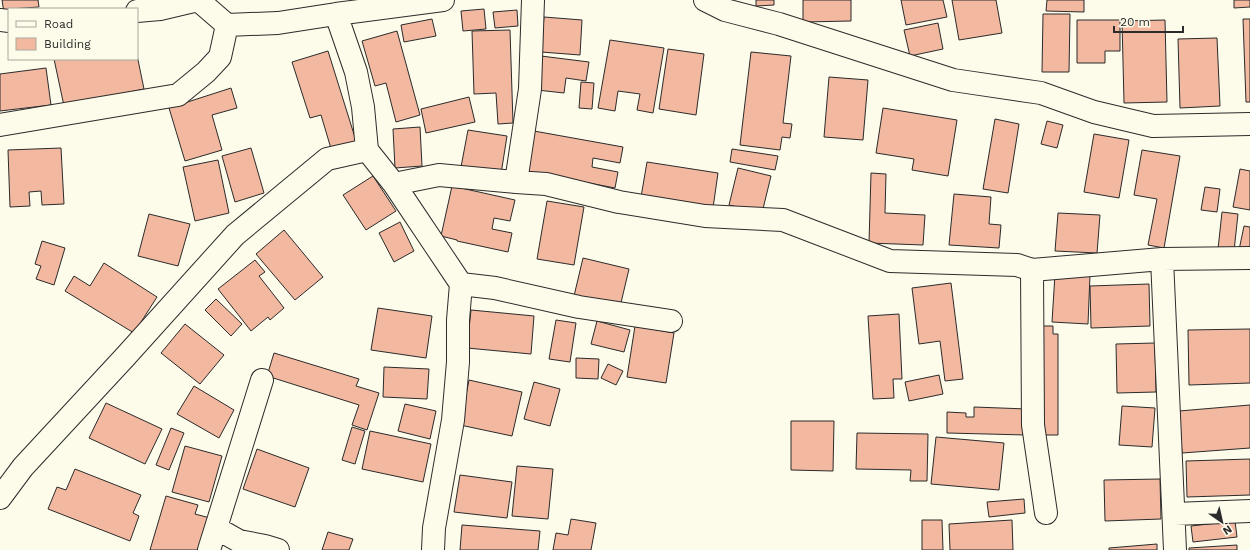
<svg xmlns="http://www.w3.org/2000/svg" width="1250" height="550" font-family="'Work Sans',sans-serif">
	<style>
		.building { fill: #f2b8a0; stroke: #2b2b2b }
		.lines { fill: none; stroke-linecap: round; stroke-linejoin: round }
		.minor-casing { stroke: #2b2b2b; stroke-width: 24 }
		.minor { stroke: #fdfbea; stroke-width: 22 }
	</style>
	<rect width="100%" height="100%" fill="#fdfbea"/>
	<path class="building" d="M2,0H38L39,7L9,9V12L4,13Z
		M756,0H774V5L756,6Z
		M803,0H851V21L803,22Z
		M901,0H943L947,17L906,25Z
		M952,0H996L1002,33L959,40Z
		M1047,0H1084V12L1046,11Z
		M1234,0H1250V7L1234,8Z
		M484,9L486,29L463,31L461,11Z
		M517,10L518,26L495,28L493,12Z
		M1043,14H1070L1069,72H1042Z
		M544,17L582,20L580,55L541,52Z
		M432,19L436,36L404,42L401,25Z
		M1243,19H1250V102H1246Z
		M1077,20H1120V51H1105V63H1077Z
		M1165,20L1167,102L1124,103L1122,21Z
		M938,23L943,49L910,56L904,30Z
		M510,30L513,123L498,124L496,93L474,94L472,31Z
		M397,31L420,115L396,122L386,83L375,86L362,41Z
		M1217,38L1220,106L1180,108L1178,39Z
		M610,40L664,48L653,113L637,110L640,94L618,91L615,111L598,108Z
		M668,49L704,54L696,115L659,109Z
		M328,51L357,144L332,152L321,115L310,118L292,62Z
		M751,52L791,56L783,123L792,124L790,138L782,137L780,150L740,145Z
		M137,55L144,89L64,106L54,59H137Z
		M541,56L589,62L586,81L566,78L564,93L537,90Z
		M46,68L51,105L0,111V74Z
		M829,77L868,80L863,140L824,137Z
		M581,82L594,83L592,109L579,108Z
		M231,88L237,108L212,115L222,150L185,161L169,108Z
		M469,97L475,122L426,133L421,109Z
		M883,108L957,120L948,176L912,170L914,159L876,153Z
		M995,119L1019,124L1008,193L983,189Z
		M1047,121L1063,125L1057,148L1041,144Z
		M420,127L422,166L395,168L393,129Z
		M468,130L507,136L501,174L461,167Z
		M534,131L623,147L620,163L593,158L592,167L618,172L615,188L527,171Z
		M1094,134L1129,140L1119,198L1084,192Z
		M61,148L64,204L42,205L41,191L29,192L30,206L10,207L8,150Z
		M251,148L264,193L235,202L222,156Z
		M732,149L778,156L775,170L730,162Z
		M1142,150L1180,156L1164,248L1148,245L1157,199L1134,195Z
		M218,160L229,213L195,221L183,167Z
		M647,162L718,173L713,208L641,197Z
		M738,168L771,176L762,213L729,205Z
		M1240,169L1250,171V210L1233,207Z
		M871,173L886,174L885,213L925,215L923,245L869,243Z
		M373,176L396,211L366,230L343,195Z
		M452,186L515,200L510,221L494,218L492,229L512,233L508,252L457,241V240L441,236Z
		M1205,187L1220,189L1217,212L1201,210Z
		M954,194L991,197L989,224L1001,225L999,248L949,245Z
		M547,201L584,207L574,265L537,259Z
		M1222,212L1238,214L1234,251L1218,249Z
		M1058,213L1100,215L1097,253L1055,251Z
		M149,214L190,224L178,266L138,256Z
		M400,222L414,251L394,262L379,233Z
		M1244,226L1250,227V252L1239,250Z
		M284,230L323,277L295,300L256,254Z
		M42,241L65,248L54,285L36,279L41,266L35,264Z
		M583,258L629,269L620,307L574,296Z
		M255,260L265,272L259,276L284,308L270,320L268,317L251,331L218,289Z
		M104,263L157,297L134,333L65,291L74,276L90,286Z
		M1055,274L1090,275L1088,324L1052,322Z
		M951,283L963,379L945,381L940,341L919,344L912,288Z
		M1149,284L1150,326L1091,328L1090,286Z
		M216,299L242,324L231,336L205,310Z
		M378,308L432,316L426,358L371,350Z
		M471,310L534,316L531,354L467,348Z
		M899,314L902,379H893L894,398L873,399L868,316Z
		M556,320L576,323L570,362L549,359Z
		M597,321L630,330L624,352L591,344Z
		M185,324L224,355L200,384L161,353Z
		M635,326L674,333L666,383L627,377Z
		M1042,326H1053V334H1058V435H1042Z
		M1250,329V383L1189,385L1188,330Z
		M1155,343L1156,392L1117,393L1116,344Z
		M274,353L359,379L356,386L379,393L367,430L352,425L359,405L267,376Z
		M576,358L599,359L598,379L576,378Z
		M608,364L623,371L616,385L601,378Z
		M384,367L429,369L427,399L383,397Z
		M939,375L943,394L909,401L905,382Z
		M469,380L522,392L512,436L460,425Z
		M534,382L560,389L550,426L524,419Z
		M194,386L234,410L219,438L177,414Z
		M106,403L162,429L145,464L89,438Z
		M405,404L436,411L430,439L398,431Z
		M1250,405V448L1182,453L1179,411Z
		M1122,406L1155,408L1152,447L1119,445Z
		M974,407L1027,409L1026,435L947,433V412L966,413V417H974Z
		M791,421H834L833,471L791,470Z
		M352,427L365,431L355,464L342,460Z
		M171,428L184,433L169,470L156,465Z
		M370,431L431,444L423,482L362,469Z
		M857,433L928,434L927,481H910L911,470L856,469Z
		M936,437L1004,443L999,490L931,484Z
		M185,446L222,456L209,502L172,492Z
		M257,449L309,468L295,507L243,489Z
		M1250,459V495L1187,497L1186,461Z
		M517,466L553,469L548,519L512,516Z
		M75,469L141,495L133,513L139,516L130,541L48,509L57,487L66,490Z
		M460,475L512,482L507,518L454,512Z
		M1160,479L1161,519L1105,521L1104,480Z
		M166,496L198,505L195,514L210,518L200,550H150Z
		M1024,499L1025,513L989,517L987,502Z
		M571,519L596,523L591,550H553L556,533L568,535Z
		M922,520H942L943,550H922Z
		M1012,520L1013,550H950L949,524Z
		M1235,521L1237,537L1193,542L1191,526Z
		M462,525L540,531L538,550H460Z
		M328,532L353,539L349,550H322Z
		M1157,544V550H1109V548Z
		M1237,545V550H1189V548Z"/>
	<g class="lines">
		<defs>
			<path id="minor" d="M198,0L227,25L278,23L336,14L443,0
				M705,0L725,10L779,24L953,80L1041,93L1094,112L1153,126L1250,124
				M137,11L160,9L198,0
				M0,20L9,21
				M0,125L178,95L206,72L220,57L227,25
				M367,150L394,184L461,284L458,320V362L453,420L434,528L433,550
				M516,182L530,89L533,0
				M394,184L439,175L516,182L546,184L619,202L705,216L783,220L890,261L1017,265L1032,270L1162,259L1250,258
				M1162,259L1175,550
				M1032,270L1033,425L1046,513
				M461,284L495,288L579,307L671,321
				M0,498L23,467L125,357L235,235L327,159L367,150L363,107L356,72L336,14
				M1175,514L1250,511
				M216,528L239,541L265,546L278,550
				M209,550L262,380"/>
		</defs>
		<use href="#minor" class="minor-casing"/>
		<use href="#minor" class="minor"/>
	</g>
	<rect x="8" y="8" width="130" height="52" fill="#fdfbea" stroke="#a9a89e"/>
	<rect x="16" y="21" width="20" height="6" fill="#fdfbea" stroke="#a9a89e"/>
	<text x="44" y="28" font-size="12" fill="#2b2b2b">Road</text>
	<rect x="16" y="38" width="20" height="12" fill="#f2b8a0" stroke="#a9a89e"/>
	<text x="44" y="48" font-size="12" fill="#2b2b2b">Building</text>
	<g transform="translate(1222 522) rotate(146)" stroke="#fdfbea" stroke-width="3" paint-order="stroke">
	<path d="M0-3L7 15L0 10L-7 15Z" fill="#2b2b2b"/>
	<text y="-6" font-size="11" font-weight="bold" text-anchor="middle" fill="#2b2b2b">N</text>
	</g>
	<path d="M1114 26v6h69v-6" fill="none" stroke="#2b2b2b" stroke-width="2"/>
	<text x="1120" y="26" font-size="12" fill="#2b2b2b" stroke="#fdfbea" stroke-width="3" paint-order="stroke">20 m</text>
</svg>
